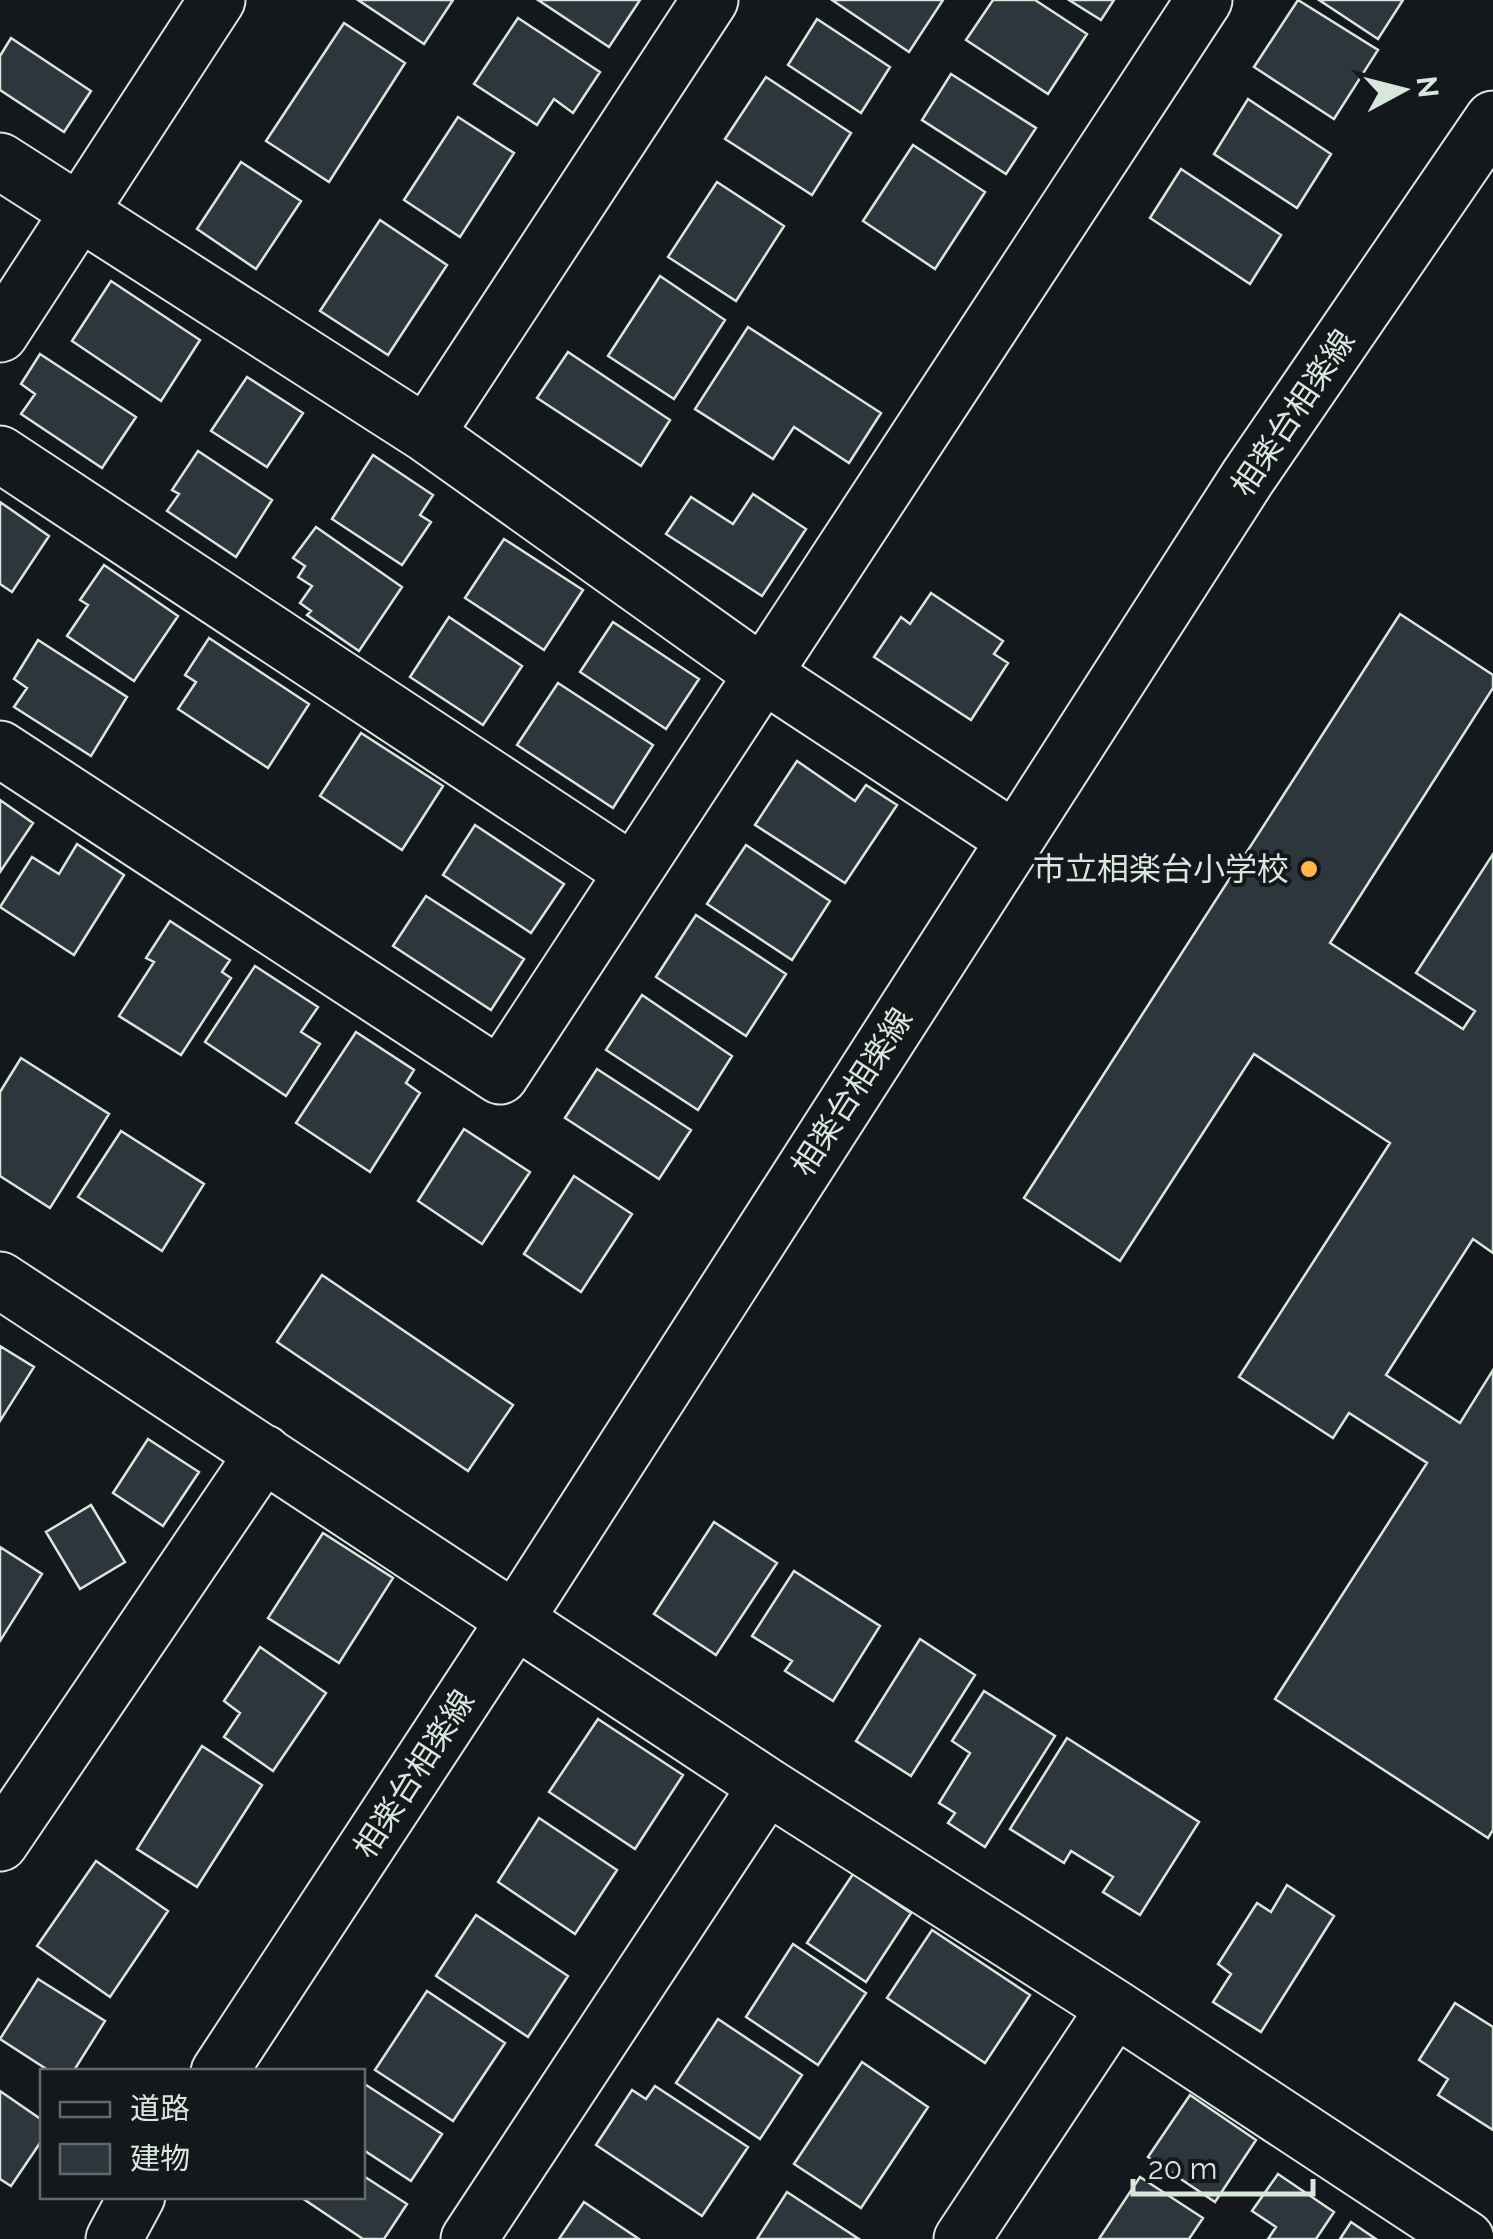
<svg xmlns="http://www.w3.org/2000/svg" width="1493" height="2239" font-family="Raleway,'Noto Sans JP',sans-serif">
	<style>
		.building { fill: #2c363c; stroke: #d8e6dc; stroke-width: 2.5 }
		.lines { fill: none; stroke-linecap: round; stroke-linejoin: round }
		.street-casing { stroke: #d8e6dc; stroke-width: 59 }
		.secondary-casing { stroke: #d8e6dc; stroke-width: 59 }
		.street { stroke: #14181c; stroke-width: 55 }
		.secondary { stroke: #14181c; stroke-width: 55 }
		.poi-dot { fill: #ffb74d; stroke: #14181c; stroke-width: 4 }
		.labels { text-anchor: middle; stroke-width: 8; stroke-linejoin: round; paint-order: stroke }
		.street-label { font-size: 32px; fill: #d8e6dc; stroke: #14181c }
		.poi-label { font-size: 32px; fill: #d8e6dc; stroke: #14181c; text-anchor: end }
	</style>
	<rect width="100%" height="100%" fill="#14181c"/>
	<path class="building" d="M358,0H453L424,44Z
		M538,0H640L609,47Z
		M832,0H943L909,52Z
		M993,0H1035L1087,34L1048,94L966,40Z
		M1069,0H1114L1101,20Z
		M1298,0L1378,50L1334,119L1254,67Z
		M1319,0H1403L1378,39Z
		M518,18L600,72L573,113L554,99L537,125L474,84Z
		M817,19L890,67L861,113L788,65Z
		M344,23L405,63L329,182L266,141Z
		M11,38L91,91L64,132L0,90V56Z
		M951,74L1036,128L1006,174L922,120Z
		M766,77L851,133L812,195L725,139Z
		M1248,99L1331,154L1297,208L1214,154Z
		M458,117L514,153L460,237L404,200Z
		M913,145L985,192L935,269L863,221Z
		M241,162L301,201L256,269L197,229Z
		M1181,169L1281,235L1250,284L1150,218Z
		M717,182L784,226L736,301L668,257Z
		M380,220L447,265L388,355L320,311Z
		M660,276L725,320L674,399L608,356Z
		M111,281L200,340L161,401L72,341Z
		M748,327L881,413L849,463L794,427L773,459L695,409Z
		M568,352L670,420L641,466L537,398Z
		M40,354L136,417L102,468L21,414L35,394L21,384Z
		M247,377L303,413L267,467L211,431Z
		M198,451L272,500L236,557L167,511L179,494L172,490Z
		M373,455L433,495L420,515L431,522L402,565L332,519Z
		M753,494L806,529L762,596L666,534L691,497L733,524Z
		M0,502L49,536L12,592L0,584Z
		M316,527L402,587L359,651L307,615L311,611L300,603L312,586L298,577L305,566L293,558Z
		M504,539L583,590L544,650L465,598Z
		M104,565L178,616L134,681L67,636L88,605L80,600Z
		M931,593L1003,641L994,654L1008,663L971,720L874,657L901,617L910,624Z
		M1400,614L1493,675V688L1330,943L1463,1029L1475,1011L1416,973L1493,854V1253L1473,1239L1386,1375L1460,1423L1493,1370V1830L1488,1838L1275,1699L1427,1463L1349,1413L1333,1438L1239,1377L1390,1143L1254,1054L1120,1261L1024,1198Z
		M449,617L522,666L483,725L410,677Z
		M613,622L699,679L666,729L580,672Z
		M209,638L309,704L268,768L178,709L196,682L185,675Z
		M38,640L127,697L91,756L14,707L27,688L14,679Z
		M558,683L653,745L613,808L517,745Z
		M361,733L443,786L402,850L320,796Z
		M797,761L855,801L866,785L897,805L845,883L755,825Z
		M0,800L33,823L0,872Z
		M475,825L564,884L531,933L443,875Z
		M77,844L124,875L74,955L0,907L32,857L59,874Z
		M746,845L830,901L792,960L707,904Z
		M426,896L524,959L491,1010L393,946Z
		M696,915L786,974L746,1036L656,977Z
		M170,921L230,960L222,972L231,978L181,1055L119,1016L154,962L146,958Z
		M255,966L318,1007L301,1032L320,1044L286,1096L205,1042Z
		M642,995L732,1056L698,1110L606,1050Z
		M356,1032L414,1070L406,1083L420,1093L370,1172L296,1123Z
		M21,1058L109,1114L50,1208L0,1176V1092Z
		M597,1069L691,1130L659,1179L565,1118Z
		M464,1129L530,1172L482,1244L418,1201Z
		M121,1131L204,1184L162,1251L78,1197Z
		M574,1176L632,1214L581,1292L524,1254Z
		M322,1275L513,1405L468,1471L277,1342Z
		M0,1346L34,1367L0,1421Z
		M148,1439L199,1472L163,1526L113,1493Z
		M91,1505L125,1562L80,1589L46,1532Z
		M714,1522L777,1563L716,1655L654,1614Z
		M323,1533L393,1578L339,1663L268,1618Z
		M0,1547L42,1574L0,1641Z
		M794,1571L880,1626L833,1701L785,1671L792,1661L752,1636Z
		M920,1639L975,1675L911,1776L856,1741Z
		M260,1647L326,1693L273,1771L224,1737L240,1713L224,1701Z
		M984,1691L1055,1736L985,1847L948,1823L955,1813L939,1803L970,1753L952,1741Z
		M598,1719L683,1775L635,1849L549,1792Z
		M1067,1738L1199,1822L1140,1915L1103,1892L1113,1877L1071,1851L1064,1863L1010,1829Z
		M202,1746L262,1785L197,1887L137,1849Z
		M539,1818L617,1870L575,1934L498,1882Z
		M96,1861L168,1911L110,1997L37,1946Z
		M853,1874L911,1913L866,1982L807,1943Z
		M1287,1885L1334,1916L1261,2032L1213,2002L1231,1974L1218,1964L1257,1903L1271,1912Z
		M476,1915L568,1976L528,2037L436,1976Z
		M932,1930L1030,1995L985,2063L887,1998Z
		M793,1944L866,1993L818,2065L746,2017Z
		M38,1979L105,2021L73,2072H51L0,2039Z
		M427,1991L505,2043L453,2121L375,2070Z
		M1455,2003L1493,2027V2130L1438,2095L1448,2079L1419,2060Z
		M718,2019L802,2075L760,2139L676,2083Z
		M862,2062L928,2107L861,2208L794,2164Z
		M363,2083L442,2134L411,2181L362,2149Z
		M655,2086L748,2147L702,2216L596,2145L632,2090L646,2099Z
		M0,2091L42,2120V2140L11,2186L0,2179Z
		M1190,2095L1256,2140L1215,2202L1148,2157Z
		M1278,2174L1334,2212L1316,2239H1268L1276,2227L1252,2211Z
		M362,2175L407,2204L384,2239H363L299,2196H362Z
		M1140,2177L1203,2218L1189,2239H1099Z
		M787,2192L859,2239H757Z
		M584,2202L639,2239H559Z
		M1351,2222L1376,2239H1340Z"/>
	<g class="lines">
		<defs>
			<path id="street" d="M0,161L426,434L763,674L1014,839
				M0,334L217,0
				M426,434L710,0
				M0,454L633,872
				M0,749L500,1076L1204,0
				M0,1280L767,1786L1115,2008L1466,2239
				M0,1843L264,1453
				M469,2239L767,1786
				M962,2239L1115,2008"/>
			<path id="secondary" d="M219,2072L515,1620L1248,477L1493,119
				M114,2239L137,2196"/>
		</defs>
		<use href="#street" class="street-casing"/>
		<use href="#secondary" class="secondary-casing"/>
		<use href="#street" class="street"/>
		<use href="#secondary" class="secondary"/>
	</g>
	<circle class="poi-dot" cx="1309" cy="869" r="10"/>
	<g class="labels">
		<g class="street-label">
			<text transform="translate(1293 413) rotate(-56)" y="11">相楽台相楽線</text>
			<text transform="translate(852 1092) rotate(-57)" y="11">相楽台相楽線</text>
			<text transform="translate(414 1774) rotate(-57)" y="11">相楽台相楽線</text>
		</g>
		<g class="poi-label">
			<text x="1289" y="880">市立相楽台小学校</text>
		</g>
	</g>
	<rect x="40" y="2069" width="325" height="130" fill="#14181c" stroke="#626a69" stroke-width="2.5"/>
	<rect x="60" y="2102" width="50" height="15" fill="#14181c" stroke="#626a69" stroke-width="2.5"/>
	<text x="130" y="2119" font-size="30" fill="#d8e6dc">道路</text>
	<rect x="60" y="2144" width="50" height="30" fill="#2c363c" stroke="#626a69" stroke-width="2.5"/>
	<text x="130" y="2169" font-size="30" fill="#d8e6dc">建物</text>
	<g transform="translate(1403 90) rotate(83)" stroke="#14181c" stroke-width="8" paint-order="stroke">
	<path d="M0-8L18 38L0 25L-18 38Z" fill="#d8e6dc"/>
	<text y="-15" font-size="28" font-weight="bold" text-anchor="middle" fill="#d8e6dc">N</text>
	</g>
	<path d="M1133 2179v15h180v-15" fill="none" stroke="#d8e6dc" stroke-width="5"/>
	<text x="1148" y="2179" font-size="30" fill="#d8e6dc" stroke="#14181c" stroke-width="8" paint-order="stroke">20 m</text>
</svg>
